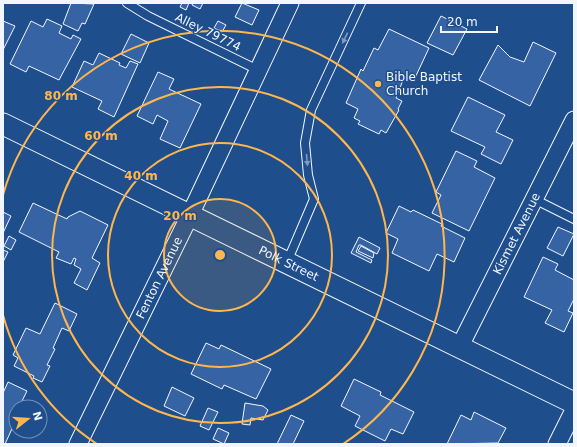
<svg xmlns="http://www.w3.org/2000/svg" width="577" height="447" font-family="'DejaVu Sans',sans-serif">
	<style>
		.building { fill: #3563a3; stroke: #f2f6ff }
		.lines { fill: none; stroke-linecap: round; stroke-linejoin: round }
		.service-casing { stroke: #f2f6ff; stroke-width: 10 }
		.minor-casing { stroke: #f2f6ff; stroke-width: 19 }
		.tertiary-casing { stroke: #f2f6ff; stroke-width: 23 }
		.service { stroke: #1f4e8c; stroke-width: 8 }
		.minor { stroke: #1f4e8c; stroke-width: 17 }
		.tertiary { stroke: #1f4e8c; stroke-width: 21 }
		.oneway { fill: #7e9ac0 }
		.ring { fill: none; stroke: #ffb74d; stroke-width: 2 }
		.poi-dot { fill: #ffb74d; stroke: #1f4e8c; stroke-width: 1.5 }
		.labels { text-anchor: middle; stroke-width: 3; stroke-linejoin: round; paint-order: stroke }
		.street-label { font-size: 12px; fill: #f2f6ff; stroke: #1f4e8c }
		.poi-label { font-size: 12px; fill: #f2f6ff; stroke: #1f4e8c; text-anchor: start }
		.centre { fill: #ffb74d; stroke: #1f4e8c; stroke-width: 2 }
		.ring-label { font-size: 12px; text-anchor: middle; font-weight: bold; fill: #ffb74d; stroke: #1f4e8c; stroke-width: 3; stroke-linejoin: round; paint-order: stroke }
	</style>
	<rect width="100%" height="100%" fill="#1f4e8c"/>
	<path class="building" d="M71,3L94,4L85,24L82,23L78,31L63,24Z
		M182,3H189L186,10L180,7Z
		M193,3H203L200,9L192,5Z
		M242,3L259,10L252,25L235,17Z
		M441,16L467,29L453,55L427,43Z
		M47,19L62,26L59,33L71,39L73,35L81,39L59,80L29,66L26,72L10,64L31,21L43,27Z
		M3,21L15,26L3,50Z
		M218,21L226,25L222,32L214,28Z
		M389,29L429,48L414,80L405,75L396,98L402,101L398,109L399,110L386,133L381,130L379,134L358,124L360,121L354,118L358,109L346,103L361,69L363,71L374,48L378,50Z
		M131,34L149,43L140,63L121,54Z
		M533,42L556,53L530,106L479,80L498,45L510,57L524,62Z
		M99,53L120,63L119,65L126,68L130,61L138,64L114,117L98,109L102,101L72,87L84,61L93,65Z
		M158,72L174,79L169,89L201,104L180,148L160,139L168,121L157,115L153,124L137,116Z
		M468,97L505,115L496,132L513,140L501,164L481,154L485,147L451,131Z
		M456,151L477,161L474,167L495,178L469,231L432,213L441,195L436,192Z
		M33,203L67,219L68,217L80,211L108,225L92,258L100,263L87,290L74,283L81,269L74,265L76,259L74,258L71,264L56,258L59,252L19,232Z
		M399,206L411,212L413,210L442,224L441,226L465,238L454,262L437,254L429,271L392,253L398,239L386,233Z
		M3,212L11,216L3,233Z
		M558,227L574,234L563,256L547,248Z
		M9,236L16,240L11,250L4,246Z
		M359,237L380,248L377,254L361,245H359L356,252L372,260L371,263L351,253Z
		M361,246L374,253L373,258L358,251Z
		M3,250L8,252L3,262Z
		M543,257L558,264L555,270L574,280V299L568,311L573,313L564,332L545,323L552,310L524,297Z
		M55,303L77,314L69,331L62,328L53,348L55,349L47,365L50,366L42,382L33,378L34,376L14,366L18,358L13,355L26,328L40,334Z
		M206,343L219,349L221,345L271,369L256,399L224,385L222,389L191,374Z
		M354,379L381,392L380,395L414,412L403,434L391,429L385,441L355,426L360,416L341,406Z
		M8,382L27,391L19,407H16L14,417L16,420L5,444H3V393Z
		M172,387L194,398L185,416L164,406Z
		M245,403L263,406L268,410L263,420L251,418L250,425L242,424Z
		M208,408L218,412L209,430L200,426Z
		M474,412L506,428L498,443L447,444L461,415L471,420Z
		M291,415L304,421L293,444H277Z
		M218,428L229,433L224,444L213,439Z"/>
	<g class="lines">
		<defs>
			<path id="service" d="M127,3L148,16L258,70
				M534,199L574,219
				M287,262L314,199L308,175L305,143L311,110L361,3"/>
			<g id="minor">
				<path id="s1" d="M459,348L574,120"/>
				<path id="s2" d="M78,444L190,215L290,3"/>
				<path d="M557,444L574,410"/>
			</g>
			<g id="tertiary">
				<path id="s3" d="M3,124L574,403"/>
			</g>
		</defs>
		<use href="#service" class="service-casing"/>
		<use href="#minor" class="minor-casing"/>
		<use href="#tertiary" class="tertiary-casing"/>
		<use href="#service" class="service"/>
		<use href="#minor" class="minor"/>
		<use href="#tertiary" class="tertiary"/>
	</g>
	<defs><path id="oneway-solid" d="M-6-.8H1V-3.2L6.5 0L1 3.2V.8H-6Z"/></defs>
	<g class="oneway">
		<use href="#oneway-solid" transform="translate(345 38) rotate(115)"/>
		<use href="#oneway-solid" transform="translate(307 160) rotate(85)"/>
	</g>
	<circle cx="220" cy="255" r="56" fill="#ffb74d" fill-opacity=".12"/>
	<g class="ring">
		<circle cx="220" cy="255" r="56"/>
		<circle cx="220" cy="255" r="112"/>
		<circle cx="220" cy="255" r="168"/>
		<path d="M97 444A225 225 0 0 1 3 315M3 195A225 225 0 1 1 343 444"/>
	</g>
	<circle class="poi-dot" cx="378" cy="84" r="4"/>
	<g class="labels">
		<g class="street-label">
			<text transform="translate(208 32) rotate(26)" y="4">Alley 79774</text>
			<text dy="4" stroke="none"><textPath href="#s1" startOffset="128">Kismet Avenue</textPath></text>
			<text dy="4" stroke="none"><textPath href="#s3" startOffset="318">Polk Street</textPath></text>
			<text dy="4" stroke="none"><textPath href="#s2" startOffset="185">Fenton Avenue</textPath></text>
		</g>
		<g class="poi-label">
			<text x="386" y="81">Bible Baptist<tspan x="386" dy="14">Church</tspan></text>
		</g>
	</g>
	<circle cx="220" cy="255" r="6" class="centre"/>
	<g class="ring-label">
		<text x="61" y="100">80 m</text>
		<text x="101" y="140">60 m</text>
		<text x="141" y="180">40 m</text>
		<text x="180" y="220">20 m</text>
	</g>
	<rect width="577" height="447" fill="none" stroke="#f2f6ff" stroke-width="8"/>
	<g transform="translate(28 419) rotate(73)"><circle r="19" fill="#1f4e8c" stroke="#7391ba"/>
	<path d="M0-3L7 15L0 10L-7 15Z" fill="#ffb74d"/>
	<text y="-6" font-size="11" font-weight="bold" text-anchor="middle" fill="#f2f6ff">N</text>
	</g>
	<path d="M441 26v6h56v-6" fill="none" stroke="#f2f6ff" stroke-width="2"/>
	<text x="447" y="26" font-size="12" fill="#f2f6ff" stroke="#1f4e8c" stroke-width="3" paint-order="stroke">20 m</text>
</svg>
